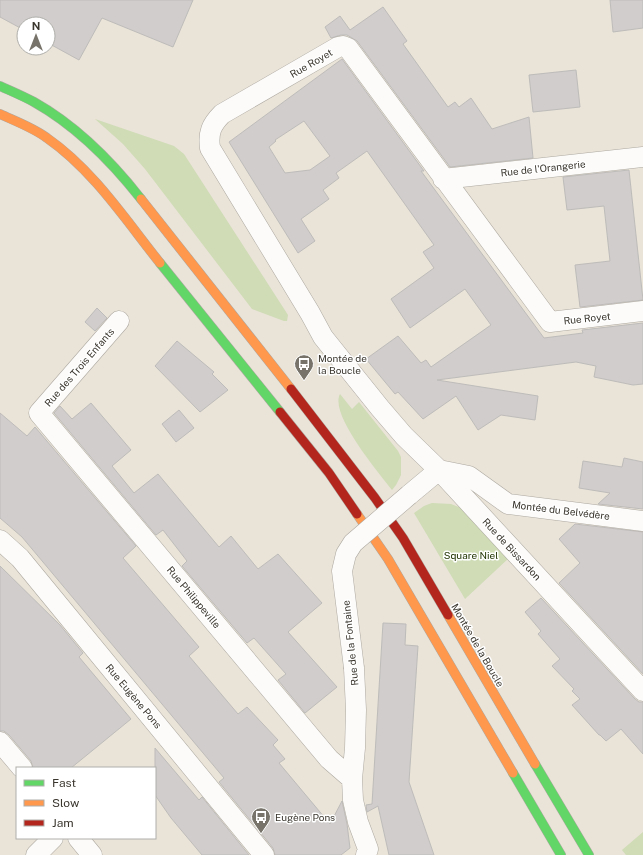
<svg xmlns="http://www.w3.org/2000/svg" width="643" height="855" font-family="'Public Sans',sans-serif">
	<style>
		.green { fill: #cfdcb5 }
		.building { fill: #d0cdcc; stroke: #bebcba; fill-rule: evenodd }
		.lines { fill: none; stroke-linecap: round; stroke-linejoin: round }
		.street-casing { stroke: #ada8a0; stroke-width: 21 }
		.fast-casing { stroke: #ada8a0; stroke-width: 10 }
		.slow-casing { stroke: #ada8a0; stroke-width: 10 }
		.jam-casing { stroke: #ada8a0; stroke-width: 10 }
		.street { stroke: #fcfbf9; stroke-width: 20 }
		.fast { stroke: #63d668; stroke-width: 9 }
		.slow { stroke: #ff974d; stroke-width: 9 }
		.jam { stroke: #b3261e; stroke-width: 9 }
		.street-bridge-casing { stroke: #ada8a0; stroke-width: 21; stroke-linecap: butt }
		.street-bridge { stroke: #fcfbf9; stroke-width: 20 }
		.labels { text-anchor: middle; stroke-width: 3; stroke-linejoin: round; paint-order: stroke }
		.street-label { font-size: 10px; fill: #3a362e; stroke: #fff }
		.poi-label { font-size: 10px; fill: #3a362e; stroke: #fff; text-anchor: start }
		.park-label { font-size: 10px; fill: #203300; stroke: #fff }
	</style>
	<rect width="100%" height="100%" fill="#e9e3d8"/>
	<path class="green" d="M95,119L174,146L184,154L288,315L287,321H284L252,309L145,169L123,144Z
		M340,394L352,409L359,402L398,451L401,457V475L396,485L392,490C379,473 329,414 340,394Z
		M432,503L451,504L461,508L510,557L465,599L414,513L424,506Z
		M643,832V855H626L622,850Z"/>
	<path class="building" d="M0,0H193L173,47L102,18L79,60L48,43V24H24V30L0,17Z
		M610,0H643V28L613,32Z
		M383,7L407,41L403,44L448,107L455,102L459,107L471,98L492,129L529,117L533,158L450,167L357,41L347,35H341L331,38L325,27L340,16L350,30Z
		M342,59L424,171H421L544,338L583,333L582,330L643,323V384L633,385L594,377L596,366L576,362L437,380L538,396L535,420L501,415L478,430L456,396L423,419L398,392L395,394L366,359L398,336L421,363L426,360L431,367L491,325L465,289L410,328L391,299L434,268L423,252L434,245L367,151L336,173L339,178L323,190L329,199L301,219L315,241L298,253L229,142ZM304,121L330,156L310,170L285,173L269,147L276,141L275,140Z
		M576,70L580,107L533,112L529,75Z
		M629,170L643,300L580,307L575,265L610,261L604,206L567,210L563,177Z
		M97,308L107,318L95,331L85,322Z
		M177,341L214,372L212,374L228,390L200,412L155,366Z
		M91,403L131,450L112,466L134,493L158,474L219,547L231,536L258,569L278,554L322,603L288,632L337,687L305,713L278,680L286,674L254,638L247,643L182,566L187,561L163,530L156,535L54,413L60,406L72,419Z
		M179,410L194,428L176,442L162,424Z
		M0,413L27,436L35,427L136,546L123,558L199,647L189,656L238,714L247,707L278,740L273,745L285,759L279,763L330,824L342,801L347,824L350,848L341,855H275L273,848L219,782L224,778L22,537L0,518Z
		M624,458L643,462V509L598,504L610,493L579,488L583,461L622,467Z
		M575,524L643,532V674L559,583L580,563L559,539Z
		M0,566L60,625L83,653L79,657L131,719L71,768H33L31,761L9,735L4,731H0Z
		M541,598L635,699L639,702H643V754L621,729L606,741L600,735H599L572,705L580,699L572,691L574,689L552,666L560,659L538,634L541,631L525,612Z
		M383,623L406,624L405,645L418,646L409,782L434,855H389L378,806L367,812L366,805L372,804Z
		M155,748L199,800L202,797L249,855H202L171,818L155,795Z"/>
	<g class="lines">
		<defs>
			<path id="street" d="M443,179L643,157
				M643,311L550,322L348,48L343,46L338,47L222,114C211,125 208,133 210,148L310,313L323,337L380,408L404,436L439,470L643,691
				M119,321L39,413L329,759L352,779
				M439,470L469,476L508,504L643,521
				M409,495L439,470
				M0,540L20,558L264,855
				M354,668L356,710L355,748L352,779L353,800L358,822L368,849L366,855
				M0,742L22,768
				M78,838L92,855
				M36,855L53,838"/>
			<path id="fast" d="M0,86C11,91 23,96 34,102C75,125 112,162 141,199
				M160,263L280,412
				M535,764L589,855
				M513,773L561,855"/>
			<path id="slow" d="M0,114C15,121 34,128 47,138C93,170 125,219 160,263
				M141,199L291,389
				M357,514L388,559L513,773
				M448,615L535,764"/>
			<path id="jam" d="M291,389L375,498L403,538L448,615
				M280,412L329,473L357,514"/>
		</defs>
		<use href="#street" class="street-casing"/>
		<use href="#fast" class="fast-casing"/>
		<use href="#slow" class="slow-casing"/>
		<use href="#jam" class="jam-casing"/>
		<use href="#street" class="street"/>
		<use href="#fast" class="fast"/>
		<use href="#slow" class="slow"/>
		<use href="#jam" class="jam"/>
		<defs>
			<path id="street-bridge" d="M354,668L342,571L346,554L353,543L409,495"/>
		</defs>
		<use href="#street-bridge" class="street-bridge-casing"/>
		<use href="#street-bridge" class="street-bridge"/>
	</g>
	<defs>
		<symbol id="bus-pin" viewBox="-11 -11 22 30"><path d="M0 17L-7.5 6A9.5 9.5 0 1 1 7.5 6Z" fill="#77736a" stroke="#fff"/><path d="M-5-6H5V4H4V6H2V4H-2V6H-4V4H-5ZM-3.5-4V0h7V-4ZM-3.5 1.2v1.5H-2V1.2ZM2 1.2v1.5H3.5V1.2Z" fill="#fff"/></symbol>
	</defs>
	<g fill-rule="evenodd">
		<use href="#bus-pin" x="293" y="353" width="22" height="30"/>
		<use href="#bus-pin" x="250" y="806" width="22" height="30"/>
	</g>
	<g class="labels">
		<g class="street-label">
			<text transform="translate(311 63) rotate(-30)" y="4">Rue Royet</text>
			<text transform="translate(543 168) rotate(-6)" y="4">Rue de l'Orangerie</text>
			<text transform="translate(587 318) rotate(-6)" y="4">Rue Royet</text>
			<text transform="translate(79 367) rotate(-49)" y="4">Rue des Trois Enfants</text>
			<text transform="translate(561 510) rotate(7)" y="4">Montée du Belvédère</text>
			<text transform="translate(512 549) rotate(47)" y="4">Rue de Bissardon</text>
			<text transform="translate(194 597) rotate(50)" y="4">Rue Philippeville</text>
			<text transform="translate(350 643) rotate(-96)" y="4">Rue de la Fontaine</text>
			<text transform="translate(478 645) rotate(60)" y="4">Montée de la Boucle</text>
			<text transform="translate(134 696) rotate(50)" y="4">Rue Eugène Pons</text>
		</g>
		<g class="poi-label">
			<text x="318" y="362">Montée de<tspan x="318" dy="12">la Boucle</tspan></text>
			<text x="275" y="821">Eugène Pons</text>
		</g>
		<g class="park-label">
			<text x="471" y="559">Square Niel</text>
		</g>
	</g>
	<rect x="16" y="767" width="140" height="72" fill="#ffffff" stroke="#b0afab"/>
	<rect x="24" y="780" width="20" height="6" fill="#63d668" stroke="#b0afab"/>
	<text x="52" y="787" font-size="12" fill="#3a362e">Fast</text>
	<rect x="24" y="800" width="20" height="6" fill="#ff974d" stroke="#b0afab"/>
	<text x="52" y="807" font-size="12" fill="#3a362e">Slow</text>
	<rect x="24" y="820" width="20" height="6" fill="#b3261e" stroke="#b0afab"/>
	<text x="52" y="827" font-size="12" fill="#3a362e">Jam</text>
	<g transform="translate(36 36)"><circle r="19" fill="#ffffff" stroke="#b0afab"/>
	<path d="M0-3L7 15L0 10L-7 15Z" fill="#77736a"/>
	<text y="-6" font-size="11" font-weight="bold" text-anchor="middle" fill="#3a362e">N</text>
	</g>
</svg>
